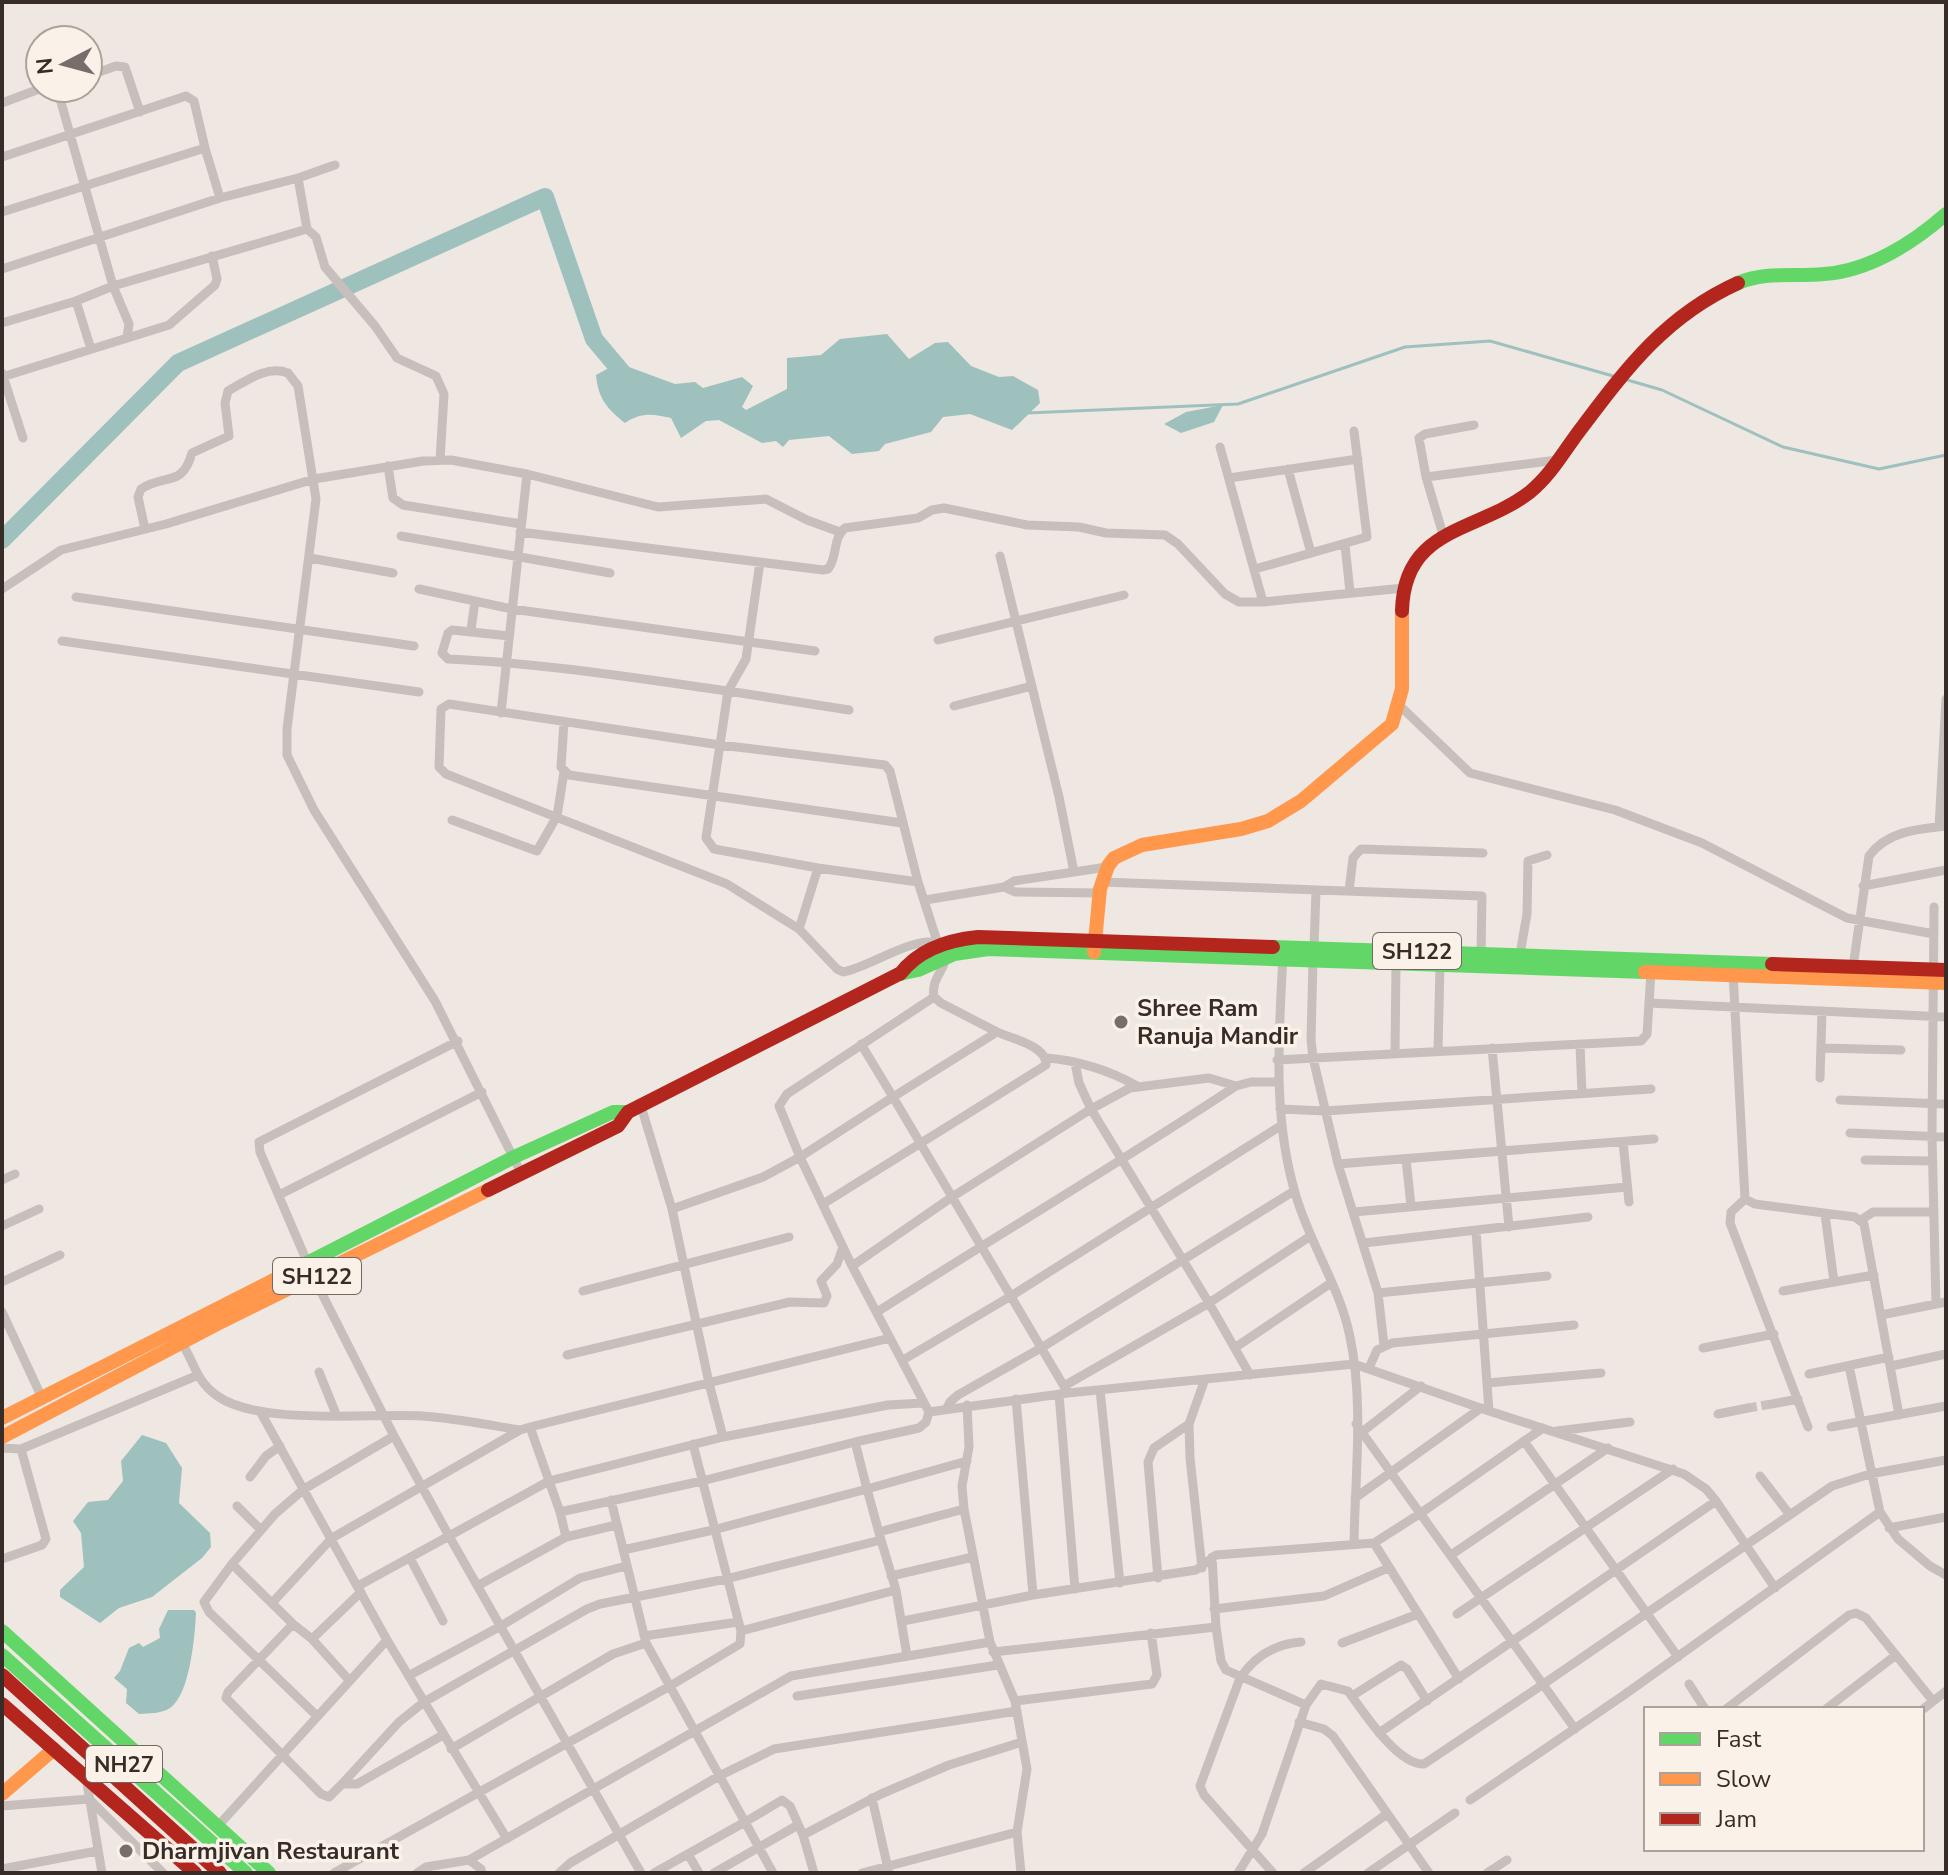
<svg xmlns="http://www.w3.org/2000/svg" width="1948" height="1875" font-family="'Nunito Sans',sans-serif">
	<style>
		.water { fill: #9ec1bd }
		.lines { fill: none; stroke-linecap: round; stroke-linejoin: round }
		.stream { stroke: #9ec1bd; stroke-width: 3 }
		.river { stroke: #9ec1bd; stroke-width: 18 }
		.street-tunnel { stroke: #cac2bd; stroke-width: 9; stroke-dasharray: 9 4.5; stroke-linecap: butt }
		.street { stroke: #c7bfbb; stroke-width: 9 }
		.fast { stroke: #63d668; stroke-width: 14 }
		.slow { stroke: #ff974d; stroke-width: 14 }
		.jam { stroke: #b3261e; stroke-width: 14 }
		.poi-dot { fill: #786d6a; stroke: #faf1e9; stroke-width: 3 }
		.labels { text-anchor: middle; stroke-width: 7; stroke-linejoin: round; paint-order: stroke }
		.shield { fill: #faf1e9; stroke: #726763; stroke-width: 2 }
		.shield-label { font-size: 22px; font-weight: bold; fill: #382c29 }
		.poi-label { font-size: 24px; font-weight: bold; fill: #382c29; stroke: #faf1e9; text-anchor: start }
	</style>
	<rect width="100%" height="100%" fill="#eee7e2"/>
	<path class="water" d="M887,334L909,359L935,343L948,342L971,366L999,377L1013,376L1038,390L1040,403L1012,430L970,414L943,417L931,432L885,444L879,451L852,454L829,436L789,440L783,447L776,441L762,443L719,420L706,421L681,438L671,418C652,414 642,412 625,423C607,409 598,398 596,375L618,363L675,384L695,382L703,388L742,377L753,386L742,407L746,410L787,389V358L821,355L840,339Z
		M1223,405L1214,422L1181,433L1164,424L1186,412Z
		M142,1435L166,1443L182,1468L179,1503L210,1533L211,1547L202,1558L152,1597L119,1608L100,1623L60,1597V1590L84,1567L81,1533L73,1521L88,1502L108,1500L123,1481L121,1461Z
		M168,1610H194L196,1613C195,1635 190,1695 170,1708C161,1714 149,1713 139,1714L126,1703L127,1689L114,1678L120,1671L129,1648L139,1643L143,1647L160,1638L159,1629Z"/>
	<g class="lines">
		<path class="stream" d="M1624,379L1662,390L1783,447L1879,469L1946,455
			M1027,413L1238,404L1405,347L1490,341L1613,376"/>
		<path class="river" d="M2,540L178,363L545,197L594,339L631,383"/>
		<path class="street-tunnel" d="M1748,1408L1772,1404"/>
		<path class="street" d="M88,76L116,66L125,67L140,112
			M57,88L113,286L129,324L127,337
			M2,103L42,88
			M2,157L186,96L194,101L205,148
			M298,178L307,229
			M2,212L205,148L220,198
			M2,269L220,198L298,178L335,165
			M76,301L91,349
			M2,323L76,301L113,286L307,229L316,237L325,267L375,326L397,358L436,376L444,394L440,460
			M2,373L23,438
			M2,377L169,325L215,285L217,279L212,256
			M1220,447L1263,602
			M388,466L393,498L403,505L521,524
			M1288,469L1311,553
			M1426,477L1557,460
			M1229,478L1358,459
			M145,529L138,497L141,489C166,473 182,488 192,453L229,436L225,403L228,391C246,381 267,365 288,373L298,386L316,499L287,729V755L314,810L435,1001L522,1175
			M520,532L823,570L828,569C838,557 832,539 845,528L918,518L932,510L944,508L1027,525L1079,527L1106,533L1165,535L1178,544L1225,594L1239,602H1263L1404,588
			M401,536L610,573
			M1444,538L1426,477L1419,438L1425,434L1474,425
			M1345,545L1350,592
			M1000,556L1059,797L1074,872
			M310,558L393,573
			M760,562L746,659L728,691L849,710
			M1255,569L1367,537L1354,431
			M2,589L61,550L166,524L314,479L423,461L451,460L527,474L658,507L766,499L807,520L840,532
			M419,589L512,609L815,651
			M76,597L414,646
			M471,630L475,601
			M509,636L452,630L448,633L442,653L448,659C542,663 635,678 728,691L706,838L714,849L818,868L799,929
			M938,640L1124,595
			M62,641L419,692
			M1399,705L1470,773L1615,810L1702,843L1847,918L1934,934
			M954,706L1032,686
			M501,713L527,474
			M564,722L561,767L569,775L902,823
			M452,820L537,851L557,816L564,772
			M1939,827L1946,699
			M818,868L918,882
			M1102,882L1482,896L1481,953
			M1863,886L1946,870
			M1004,887L1015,892L1101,893
			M1349,891L1353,858L1361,849L1483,853
			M925,900L1004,887L1014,881L1107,867
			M1934,907L1932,1136L1936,1304
			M1314,948L1316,890
			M1520,954L1527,914L1528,861L1547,855
			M1283,955C1279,1035 1272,1117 1296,1196C1310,1244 1340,1287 1350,1337C1364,1403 1355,1476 1354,1543
			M1313,960L1311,1040L1313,1058L1338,1164L1378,1293L1384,1345
			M1853,967L1869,856C1887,831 1918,829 1946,826
			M1733,973L1745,1199L1755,1204L1855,1217L1864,1224L1899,1415
			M1649,1003L1946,1017
			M861,1044L893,1097L997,1032L941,1003L934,997C930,974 952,969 944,944C916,933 871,967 843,972L837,969L799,929L727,884L446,774L439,767L441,709L449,704L720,745L885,765L890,771L918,882L937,941
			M1580,1044L1582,1094
			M1492,1048L1509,1227
			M1821,1048L1901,1050
			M1438,1051L1440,964
			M1395,1053L1396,963
			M1046,1058C1077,1060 1111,1071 1137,1086
			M1277,1060L1641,1041L1647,1034L1651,972
			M1075,1063L1079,1083L1091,1109L1209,1303L1250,1375
			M1820,1078L1822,1011
			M1840,1100L1946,1104
			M641,1106L672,1209L709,1383L723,1437
			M1280,1109L1325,1111L1651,1089
			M1850,1133L1946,1137
			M1623,1142L1629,1202
			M1406,1159L1411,1206
			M1865,1160L1932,1161
			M1338,1164L1654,1139
			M2,1180L15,1174
			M279,1195L482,1092
			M1745,1199L1731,1212L1730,1223L1808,1427
			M823,1204L1046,1065C1047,1046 1013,1039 997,1032
			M672,1209L763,1177L800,1157L893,1097L1068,1393
			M1354,1212L1627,1187
			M1825,1214L1834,1282
			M1861,1220L1873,1212H1933
			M2,1226L39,1209
			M1476,1231L1489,1411
			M1364,1243L1588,1217
			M852,1266L952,1197L1091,1109L1130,1088L1209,1078L1236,1086L1251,1082H1277
			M2,1282L60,1255
			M583,1291L789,1237
			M1783,1291L1874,1275
			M1378,1293L1547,1276
			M2,1312L43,1400
			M877,1312C996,1236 1118,1164 1236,1086
			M1881,1315L1946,1302
			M179,1339C194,1359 194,1379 216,1395C257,1426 369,1413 422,1416C455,1418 488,1425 520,1430L530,1427L560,1512L566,1537
			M1236,1347L1331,1283
			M1703,1348L1774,1334
			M567,1355L790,1302L824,1303L827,1296L821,1281L837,1264L843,1247
			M903,1360L1011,1296L1282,1125
			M1849,1366L1880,1512L1898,1539L1930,1566L1946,1575
			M1891,1366L1946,1354
			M1369,1368L1377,1350L1392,1343L1574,1325
			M319,1372L336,1414
			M1809,1374L1889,1357
			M1487,1383L1601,1373
			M1064,1386L1209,1303L1309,1237
			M1100,1390L1120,1583
			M1059,1394L1075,1589
			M1016,1399L1033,1595
			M1772,1404L1798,1399
			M967,1405L969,1447L962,1486L964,1509L990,1642L1015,1701L1027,1769L1017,1832L1021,1873
			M947,1408L950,1402L958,1395L1041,1348L1294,1191
			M929,1412L1068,1393L1354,1364L1489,1411L1684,1474L1706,1489L1716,1501L1775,1588
			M261,1413L387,1640L507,1839
			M1718,1414L1748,1408
			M1356,1424L1575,1729
			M530,1427L890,1338
			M1831,1427L1946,1406
			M1557,1431L1630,1422
			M1362,1432L1421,1386
			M1524,1441L1678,1657
			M855,1442L919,1428L926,1422L929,1412L852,1266L800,1157L779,1106L787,1094L934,997
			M2,1448L21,1449L46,1539L42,1545L2,1559
			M21,1449L196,1376
			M1760,1476L1790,1515
			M250,1477L266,1456L280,1446
			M1355,1498L1481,1408
			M611,1500L646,1643L745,1822L654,1873
			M237,1506L261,1530
			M560,1512L702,1481L855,1442L867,1489L967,1461
			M1889,1528L1946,1517
			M879,1532L964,1509
			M1374,1543L1459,1679
			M623,1550L713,1530L867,1489L881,1540
			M1451,1555L1608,1448
			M410,1558L443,1621
			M232,1564L293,1624L312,1639
			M1202,1568L1190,1458L1189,1424L1205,1379
			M891,1576L973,1557
			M1158,1578L1148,1462L1154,1448L1189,1424
			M479,1585L566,1537L616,1525
			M358,1586L449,1536L394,1436
			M272,1603L332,1538L520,1430
			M1214,1609L1324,1596L1388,1568
			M1457,1614L1673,1469
			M903,1621L1033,1595L1196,1570L1216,1555L1374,1543L1421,1513L1543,1428
			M293,1624L228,1692L226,1698L321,1794L329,1797L342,1784
			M1216,1627L1221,1661L1226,1670L1306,1705L1321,1684L1348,1691C1363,1711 1397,1765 1424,1764L1542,1685L1832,1486L1870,1474L1946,1460
			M741,1631L896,1590
			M644,1636L738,1622
			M1342,1643L1418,1614
			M993,1652L1216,1627L1212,1557
			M410,1675L501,1626L580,1578L626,1566
			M349,1680L312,1639L361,1592
			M1689,1684L1705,1709
			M797,1696L998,1665
			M1352,1696L1401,1665L1407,1669L1427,1701
			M1015,1701L1152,1684L1157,1675L1151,1633
			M1726,1709L1849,1615L1856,1613L1866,1618L1933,1701
			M1826,1709L1896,1655
			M1922,1710L1946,1691
			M317,1716L209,1612L204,1602L232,1564L275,1514L304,1489L394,1436L314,1278L260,1152L259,1142L458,1041
			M1299,1722L1324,1729L1333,1736L1429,1873
			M1379,1733L1716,1501
			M443,1735L357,1784H342L399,1722L424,1702L587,1609L600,1604L726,1579L881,1540L896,1590L907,1656
			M451,1749L613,1654L646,1643
			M86,1777L102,1873
			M872,1798L889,1873
			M1470,1800L1624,1695L1880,1512
			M2,1806L89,1799L163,1873
			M217,1827L387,1640
			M803,1835L814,1873
			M688,1854L699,1873
			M469,1860L481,1869L482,1873
			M2,1869L97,1851
			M334,1873L670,1686L740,1644L741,1631L693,1444
			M417,1873L426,1867L469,1860L791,1676L990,1642
			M559,1873L570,1863L719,1776L774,1749L1017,1711
			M641,1873L449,1536L549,1481L723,1437L888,1405L923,1403
			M714,1873L798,1825
			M773,1873L745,1822L782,1800L790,1806L803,1835L881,1794L949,1765L1022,1742
			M862,1873L1017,1832
			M1238,1873L1262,1834L1306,1705
			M1273,1873L1204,1795L1200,1786L1240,1678C1255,1656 1274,1644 1301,1642
			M1304,1873L1387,1814
			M1368,1873L1455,1813
			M1487,1873L1507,1860"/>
		<path class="fast" d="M1738,283C1765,271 1795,277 1824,274C1869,271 1913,243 1946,214
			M1273,947L1772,964
			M899,974L918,970L954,954L988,949L1645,972
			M272,1281L514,1157L613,1112H628
			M2,1631L269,1873
			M2,1655L246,1873"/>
		<path class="slow" d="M1094,952L1100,889L1108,866L1114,858L1142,845L1241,829L1268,821L1301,801L1392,724L1402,689V611
			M1645,972L1946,983
			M2,1418L272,1281
			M2,1437L215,1325L488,1190
			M2,1794L54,1749"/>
		<path class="jam" d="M1402,611C1404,526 1477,533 1530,492C1551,475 1564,451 1580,430C1626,369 1665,316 1738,283
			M1772,964L1946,970
			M900,974C919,949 948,940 978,937L1273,947
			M488,1190L618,1126L628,1112L899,974
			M2,1675L220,1873
			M2,1704L195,1873"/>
	</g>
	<g class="poi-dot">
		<circle cx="1121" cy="1022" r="8"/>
		<circle cx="126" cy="1851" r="8"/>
	</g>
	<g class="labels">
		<g class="shield">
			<rect x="1373" y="933" width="88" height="36" rx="6"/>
			<rect x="273" y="1258" width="88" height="36" rx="6"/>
			<rect x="86" y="1746" width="76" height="36" rx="6"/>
		</g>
		<g class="shield-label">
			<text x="1417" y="959">SH122</text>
			<text x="317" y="1284">SH122</text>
			<text x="124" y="1772">NH27</text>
		</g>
		<g class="poi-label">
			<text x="1137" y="1016">Shree Ram<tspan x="1137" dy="28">Ranuja Mandir</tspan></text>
			<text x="142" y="1859">Dharmjivan Restaurant</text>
		</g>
	</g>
	<rect width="1948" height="1875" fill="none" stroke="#382c29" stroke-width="8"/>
	<rect x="1644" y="1707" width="280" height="144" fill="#faf1e9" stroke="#aca29c" stroke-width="2"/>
	<rect x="1660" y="1733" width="40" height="12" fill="#63d668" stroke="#aca29c" stroke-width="2"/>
	<text x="1716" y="1747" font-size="24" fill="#382c29">Fast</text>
	<rect x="1660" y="1773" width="40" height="12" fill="#ff974d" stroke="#aca29c" stroke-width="2"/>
	<text x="1716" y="1787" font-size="24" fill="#382c29">Slow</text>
	<rect x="1660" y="1813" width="40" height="12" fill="#b3261e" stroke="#aca29c" stroke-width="2"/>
	<text x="1716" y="1827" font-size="24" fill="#382c29">Jam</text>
	<g transform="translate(64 64) rotate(264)"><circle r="38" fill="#faf1e9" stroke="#aca29c" stroke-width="2"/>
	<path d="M0-6L14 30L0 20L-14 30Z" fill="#786d6a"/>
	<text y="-12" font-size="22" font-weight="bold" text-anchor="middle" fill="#382c29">N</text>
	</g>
</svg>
